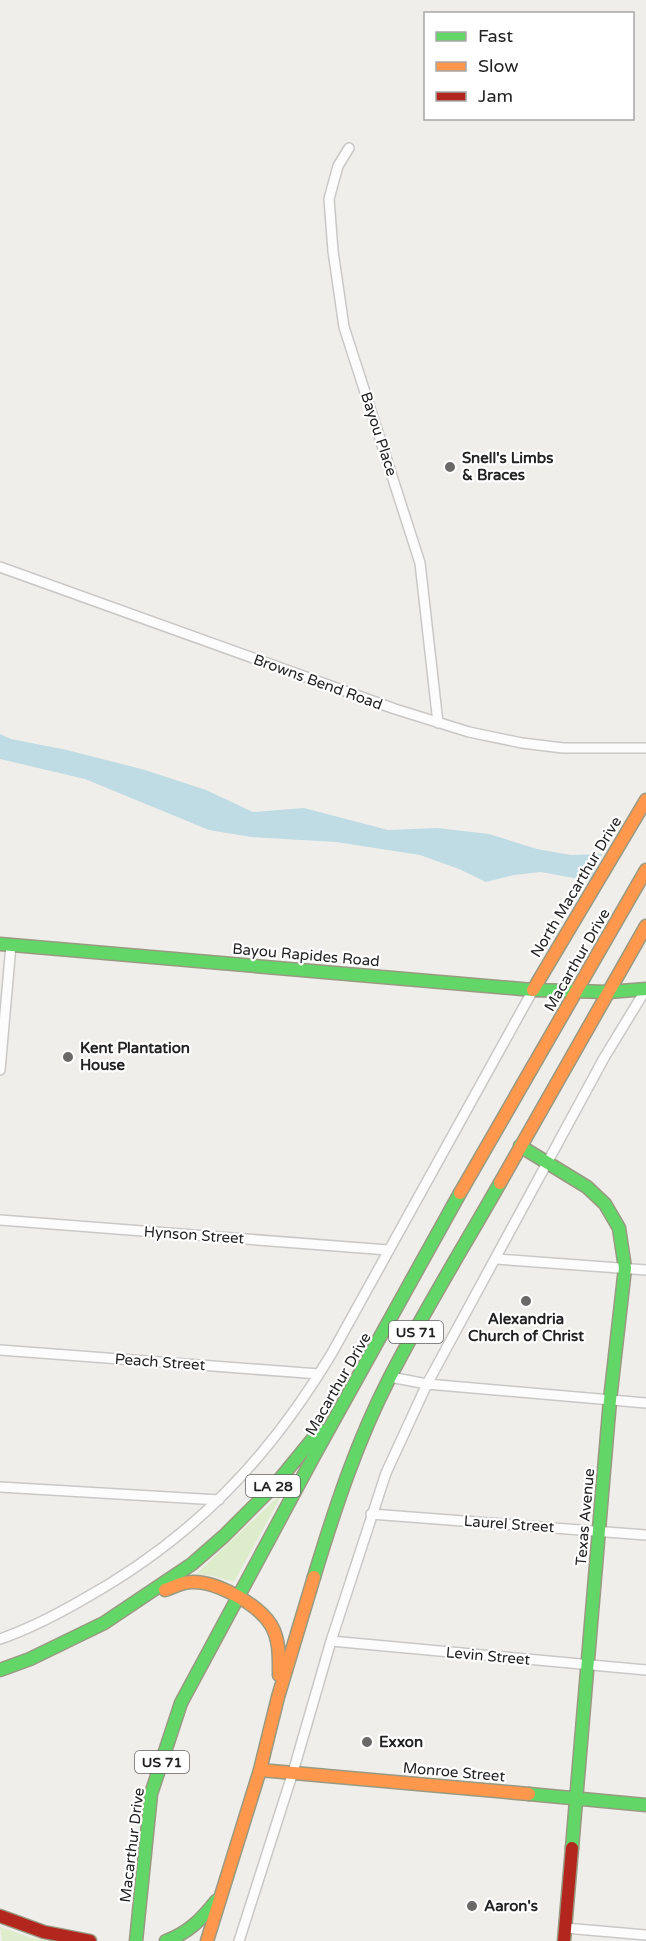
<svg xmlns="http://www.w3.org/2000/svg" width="646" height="1941" font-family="'Varela Round',sans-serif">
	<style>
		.grass { fill: #ddeccb }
		.water { fill: #bfdbe3 }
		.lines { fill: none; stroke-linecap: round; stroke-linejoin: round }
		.street-casing { stroke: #c9c8c7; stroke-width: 12 }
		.fast-casing { stroke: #999a82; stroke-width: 15 }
		.slow-casing { stroke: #999a82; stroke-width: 15 }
		.jam-casing { stroke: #999a82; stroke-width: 15 }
		.street { stroke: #fdfcfc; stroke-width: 9 }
		.fast { stroke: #63d668; stroke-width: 12 }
		.slow { stroke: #ff974d; stroke-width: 12 }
		.jam { stroke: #b3261e; stroke-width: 12 }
		.poi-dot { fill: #6a6968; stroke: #fff; stroke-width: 2 }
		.labels { text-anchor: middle; stroke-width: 4.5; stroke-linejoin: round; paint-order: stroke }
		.shield { fill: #fff; stroke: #646464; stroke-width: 1.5 }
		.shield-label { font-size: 14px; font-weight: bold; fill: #222 }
		.street-label { font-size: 15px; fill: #222; stroke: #fff }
		.poi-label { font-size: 15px; font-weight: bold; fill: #222; stroke: #fff; text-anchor: start }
	</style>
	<rect width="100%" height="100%" fill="#f0eeeb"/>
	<path class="grass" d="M284,1491L234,1582L213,1576L196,1574Z
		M0,1927L29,1937L49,1941H2Z"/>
	<path class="water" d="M0,734L11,739L67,750L145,770L206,790L253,812L304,808L388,830L437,828L489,834L537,849L571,855L602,854L590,881L541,872L514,875L486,882L459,869L420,855L336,842L251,837L209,830L85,779L0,759Z"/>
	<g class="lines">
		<defs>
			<path id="street" d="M349,148L338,166L329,199L333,251L344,327L420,563L438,723
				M0,567L395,709L469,732L522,743L563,748H646
				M0,1070L11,945
				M0,1220L388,1250
				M496,1259L646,1270
				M0,1350L319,1374
				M390,1377L427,1384L646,1403
				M0,1487L219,1500
				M371,1514L646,1535
				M0,1639C29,1629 56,1615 82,1600C192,1539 268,1460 332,1353L533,990
				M331,1641L646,1670
				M565,1928L646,1935
				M239,1941L293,1772L331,1641L386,1473L427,1384L604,1058L646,989"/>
			<path id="fast" d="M0,944L533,990L609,992L646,989
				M520,1146L587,1187L605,1204L619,1228L625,1268L610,1400L572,1848
				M314,1577C335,1508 357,1441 390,1377C424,1311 463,1248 500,1183
				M0,1670L30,1659L104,1623L192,1564L224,1536L275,1485L320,1430
				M529,1794L646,1805
				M136,1941L151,1794L181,1703L314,1456L460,1193
				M166,1941C188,1933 202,1919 216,1901"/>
			<path id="slow" d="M533,990L646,800
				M500,1183L646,926
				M460,1193L646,870
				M165,1590C174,1587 182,1582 192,1582C216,1581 258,1604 271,1625C280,1640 279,1659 279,1675
				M260,1770L529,1794
				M207,1941L260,1770L278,1697L314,1577"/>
			<path id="jam" d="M0,1916L44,1932L90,1941
				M564,1941L572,1848"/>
		</defs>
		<use href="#street" class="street-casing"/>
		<use href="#fast" class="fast-casing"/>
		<use href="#slow" class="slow-casing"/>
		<use href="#jam" class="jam-casing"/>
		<use href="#street" class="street"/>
		<use href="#fast" class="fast"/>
		<use href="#slow" class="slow"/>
		<use href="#jam" class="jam"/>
	</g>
	<g class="poi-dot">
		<circle cx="450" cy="467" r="6"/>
		<circle cx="68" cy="1057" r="6"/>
		<circle cx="526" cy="1301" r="6"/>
		<circle cx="367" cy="1742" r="6"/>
		<circle cx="472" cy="1906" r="6"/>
	</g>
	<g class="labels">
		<g class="shield">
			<rect x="389" y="1321" width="54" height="22" rx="4.5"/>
			<rect x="246" y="1475" width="54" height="22" rx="4.5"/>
			<rect x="135" y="1751" width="54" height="22" rx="4.5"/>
		</g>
		<g class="shield-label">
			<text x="416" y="1337">US 71</text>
			<text x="273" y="1491">LA 28</text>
			<text x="162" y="1767">US 71</text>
		</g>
		<g class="street-label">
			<text transform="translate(379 434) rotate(72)" y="5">Bayou Place</text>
			<text transform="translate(318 682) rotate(20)" y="5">Browns Bend Road</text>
			<text transform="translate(576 887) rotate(-59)" y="5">North Macarthur Drive</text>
			<text transform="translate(306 955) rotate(5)" y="5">Bayou Rapides Road</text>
			<text transform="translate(577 960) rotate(-60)" y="5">Macarthur Drive</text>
			<text transform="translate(194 1235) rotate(4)" y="5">Hynson Street</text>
			<text transform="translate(160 1362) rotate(4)" y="5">Peach Street</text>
			<text transform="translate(338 1384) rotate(-60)" y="5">Macarthur Drive</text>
			<text transform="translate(585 1517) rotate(-85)" y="5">Texas Avenue</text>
			<text transform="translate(509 1524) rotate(4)" y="5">Laurel Street</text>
			<text transform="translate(488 1656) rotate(5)" y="5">Levin Street</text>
			<text transform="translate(454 1772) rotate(5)" y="5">Monroe Street</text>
			<text transform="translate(132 1845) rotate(-83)" y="5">Macarthur Drive</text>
		</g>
		<g class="poi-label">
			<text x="462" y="463">Snell's Limbs<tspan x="462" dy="17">&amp; Braces</tspan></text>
			<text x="80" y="1053">Kent Plantation<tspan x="80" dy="17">House</tspan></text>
			<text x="526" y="1324" text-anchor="middle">Alexandria<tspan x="526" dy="17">Church of Christ</tspan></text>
			<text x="379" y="1747">Exxon</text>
			<text x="484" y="1911">Aaron's</text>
		</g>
	</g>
	<rect x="424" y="12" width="210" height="108" fill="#ffffff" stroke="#a7a7a7" stroke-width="1.5"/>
	<rect x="436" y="32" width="30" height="9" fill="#63d668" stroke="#a7a7a7" stroke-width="1.5"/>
	<text x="478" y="42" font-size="18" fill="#222222">Fast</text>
	<rect x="436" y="62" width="30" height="9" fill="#ff974d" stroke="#a7a7a7" stroke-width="1.5"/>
	<text x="478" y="72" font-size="18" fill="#222222">Slow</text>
	<rect x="436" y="92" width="30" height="9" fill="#b3261e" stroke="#a7a7a7" stroke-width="1.5"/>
	<text x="478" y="102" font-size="18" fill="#222222">Jam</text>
</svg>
